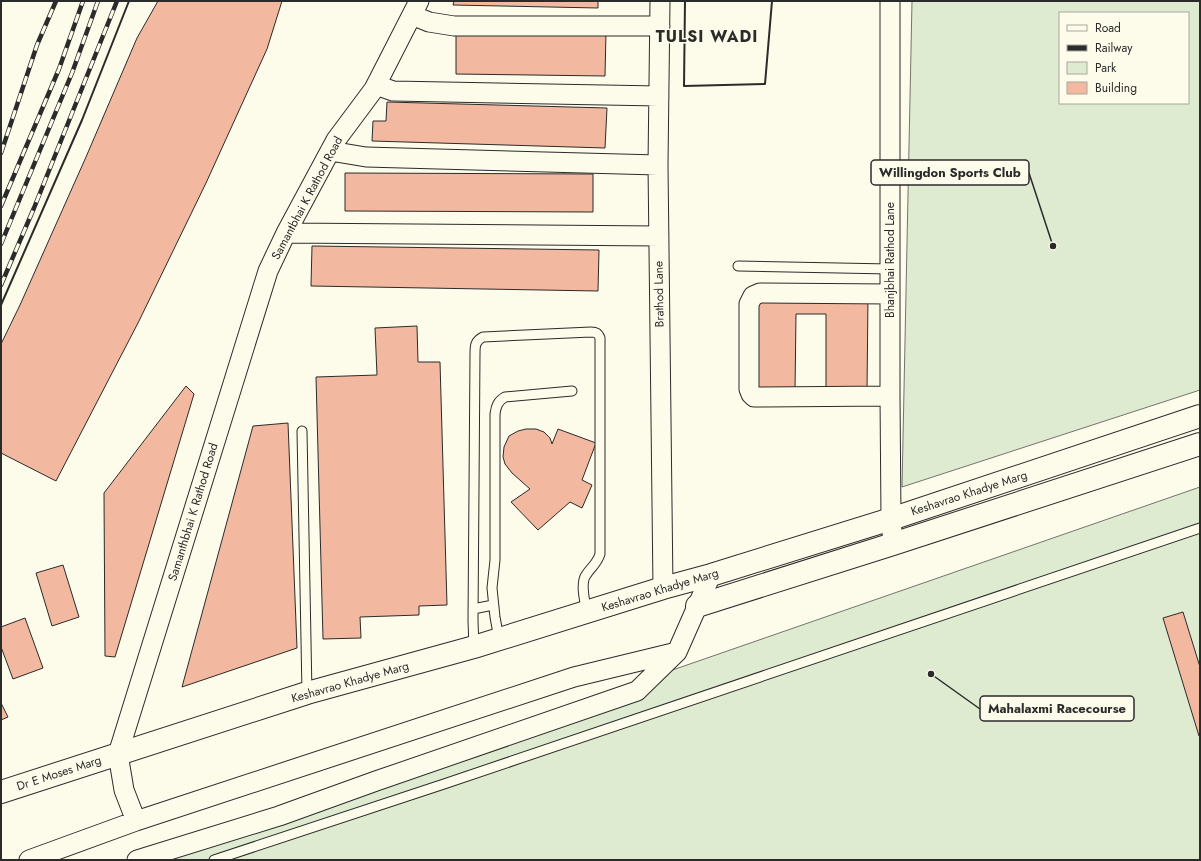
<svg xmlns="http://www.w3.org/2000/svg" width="1201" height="861" font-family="Jost,sans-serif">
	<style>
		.green { fill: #deebd1; stroke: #74746e; fill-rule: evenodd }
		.building { fill: #f2b8a0; stroke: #2b2b2b }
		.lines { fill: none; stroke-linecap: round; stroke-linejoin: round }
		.lane-casing { stroke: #2b2b2b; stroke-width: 11 }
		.street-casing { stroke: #2b2b2b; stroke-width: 21 }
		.primary-casing { stroke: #2b2b2b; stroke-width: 24 }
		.lane { stroke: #fdfbea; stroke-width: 9 }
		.street { stroke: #fdfbea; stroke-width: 19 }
		.primary { stroke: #fdfbea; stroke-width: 22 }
		.rail-casing { stroke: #2b2b2b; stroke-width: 4.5 }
		.rail { stroke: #fdfbea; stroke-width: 3; stroke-dasharray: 9; stroke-linecap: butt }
		.wall { stroke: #2b2b2b; stroke-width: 2 }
		.labels { text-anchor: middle; stroke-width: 3; stroke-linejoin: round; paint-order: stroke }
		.street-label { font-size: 12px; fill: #2b2b2b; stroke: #fdfbea }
		.district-label { font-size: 16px; font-weight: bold; letter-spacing: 1px; fill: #2b2b2b; stroke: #fdfbea }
		.leader { fill: none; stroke: #2b2b2b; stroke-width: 1.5 }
		.callout-dot { fill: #2b2b2b; stroke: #fdfbea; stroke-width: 1.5 }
		.callout { fill: #fdfbea; stroke: #2b2b2b; stroke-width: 1.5 }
		.callout-label { font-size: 13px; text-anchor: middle; font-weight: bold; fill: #2b2b2b }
	</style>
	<rect width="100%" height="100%" fill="#fdfbea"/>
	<path class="green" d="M912,1H1200V390L902,487ZM1060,13H1188V103H1060Z
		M1200,487V860H125Z"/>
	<path class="building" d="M158,1H282L267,49L206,183L139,321L56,481L1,453V344L20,305L86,157L137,38Z
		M454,1H598V8L453,5Z
		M456,31L606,32L605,76L456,74Z
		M387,102L607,108L605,148L372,141L373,121H386Z
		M345,173L593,174V212L345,211Z
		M312,246L599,250L598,291L311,286Z
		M757,295L868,296L867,391H826V314H796L795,391L756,390Z
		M417,326L418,362H440L447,605L419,606V615L360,617L361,638L323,639L316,377L377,375L375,328Z
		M186,386L194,394L115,657L105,656L104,493Z
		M288,423L297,648L182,687L253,426Z
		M526,429H536L544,432L550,438L552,444L558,429L596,443L582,480L592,485L582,508L570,502L538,530L511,502L530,489L512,473L505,464L503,457L504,447L509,436L518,431Z
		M63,565L79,617L52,626L36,573Z
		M1183,612L1200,667V735L1199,736L1163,618Z
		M25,618L43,668L13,679L1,647V627Z
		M1,703L8,717L1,720Z"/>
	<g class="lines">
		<defs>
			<path id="lane" d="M738,266L890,269
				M302,431L307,693
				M473,609L493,605
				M499,639L495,617L492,588L495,560V414C496,406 498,401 505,397L572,391
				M474,647L473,621L475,354C475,346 475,341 483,337L591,332C596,332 598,333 600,338V554C597,564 591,567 586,575C580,583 585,603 587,612
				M214,860L444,784L1200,528"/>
			<path id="street" d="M660,1L658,165L663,588
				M890,1V396L891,519L893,544
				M412,15L429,22L454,26H660
				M376,85L393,91L659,96
				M330,151L366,157L658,165
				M286,233L659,236
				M890,294L760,293L753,296L749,304V389L751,394L754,397L890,396
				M136,821L124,790L118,754L268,271L286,233L336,140L374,89L419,1
				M29,860L136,821L574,677L677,652
				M137,860L279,816L376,781L637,691L677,652L711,575"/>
			<path id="primary" d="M697,606L893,544L1200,444
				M1,792L307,693L474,647L663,588L711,575L891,519L1200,416"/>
		</defs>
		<use href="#lane" class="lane-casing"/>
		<use href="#street" class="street-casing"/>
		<use href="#primary" class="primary-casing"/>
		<use href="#lane" class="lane"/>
		<use href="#street" class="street"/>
		<use href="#primary" class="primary"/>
		<defs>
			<path id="rail" d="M1,153L37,45L56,1
				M1,206L59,69L83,1
				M1,244L72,73L98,1
				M1,285L34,208L117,1"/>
		</defs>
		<use href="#rail" class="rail-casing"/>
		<use href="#rail" class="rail"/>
		<path class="wall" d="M685,1L684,86L765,84L772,1
			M1,305L82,120L129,1"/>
	</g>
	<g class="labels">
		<g class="street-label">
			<text transform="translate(307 198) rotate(-62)" y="4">Samantbhai K Rathod Road</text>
			<text transform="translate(890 260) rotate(-90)" y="4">Bhanjbhai Rathod Lane</text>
			<text transform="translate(659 294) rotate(-91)" y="4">Brathod Lane</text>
			<text transform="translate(969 493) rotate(-18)" y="4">Keshavrao Khadye Marg</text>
			<text transform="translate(193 512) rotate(-73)" y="4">Samanthbhai K Rathod Road</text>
			<text transform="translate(660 590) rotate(-17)" y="4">Keshavrao Khadye Marg</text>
			<text transform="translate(350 682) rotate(-16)" y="4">Keshavrao Khadye Marg</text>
			<text transform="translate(59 773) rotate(-18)" y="4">Dr E Moses Marg</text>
		</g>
		<g class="district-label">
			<text x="707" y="42">TULSI WADI</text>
		</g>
	</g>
	<path class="leader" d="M1053 246L1029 173M931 674L980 709"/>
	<g class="callout-dot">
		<circle cx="1053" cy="246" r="4"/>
		<circle cx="931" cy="674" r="4"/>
	</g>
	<g class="callout">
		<rect x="871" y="160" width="158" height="25" rx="4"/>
		<rect x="980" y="696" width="154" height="25" rx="4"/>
	</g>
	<g class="callout-label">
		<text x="950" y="177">Willingdon Sports Club</text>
		<text x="1057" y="713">Mahalaxmi Racecourse</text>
	</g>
	<rect width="1201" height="861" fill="none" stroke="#2b2b2b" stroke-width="4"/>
	<rect x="1059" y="12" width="130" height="92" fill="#fdfbea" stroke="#a9a89e"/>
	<rect x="1067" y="25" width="20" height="6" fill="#fdfbea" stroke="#a9a89e"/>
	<text x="1095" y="32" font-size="12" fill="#2b2b2b">Road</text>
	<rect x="1067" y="45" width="20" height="6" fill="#2b2b2b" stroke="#a9a89e"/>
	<text x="1095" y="52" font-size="12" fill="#2b2b2b">Railway</text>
	<rect x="1067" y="62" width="20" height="12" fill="#deebd1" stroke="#a9a89e"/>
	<text x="1095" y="72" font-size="12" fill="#2b2b2b">Park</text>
	<rect x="1067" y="82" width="20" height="12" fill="#f2b8a0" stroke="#a9a89e"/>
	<text x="1095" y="92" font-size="12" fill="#2b2b2b">Building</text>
</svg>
